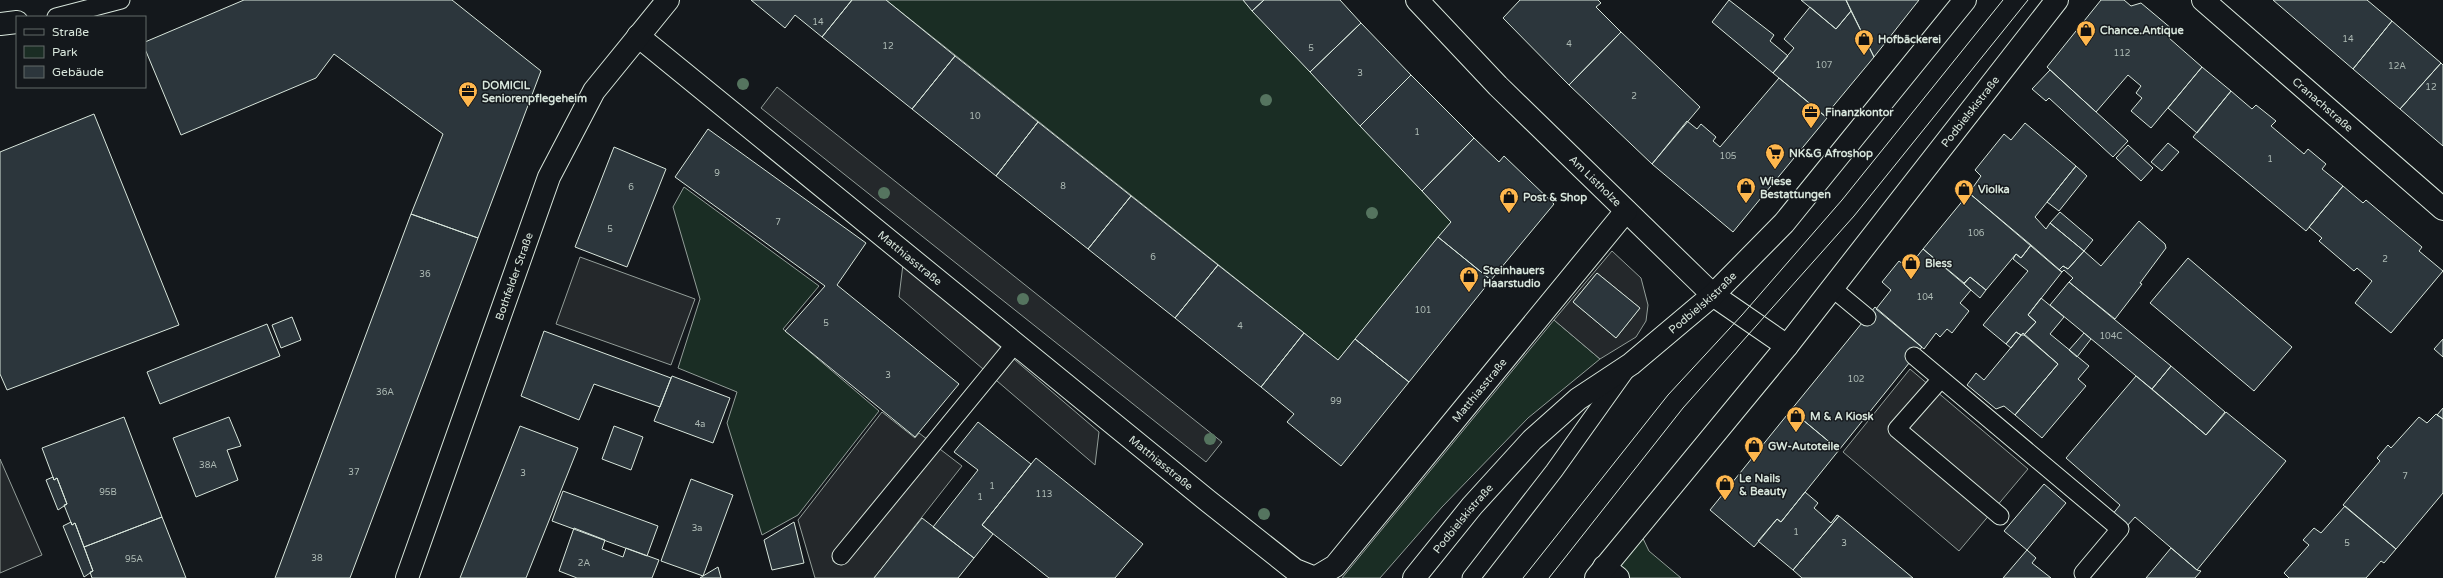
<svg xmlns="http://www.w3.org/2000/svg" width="2443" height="578" font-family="'Varela Round',sans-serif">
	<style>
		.green { fill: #1a2d24; stroke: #939e99 }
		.parking { fill: #24282b; stroke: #939e99; fill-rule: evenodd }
		.building { fill: #2c363c; stroke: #d8e6dc }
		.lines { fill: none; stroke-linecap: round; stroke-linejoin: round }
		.service-casing { stroke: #d8e6dc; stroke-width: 19 }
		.minor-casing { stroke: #d8e6dc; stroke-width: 24 }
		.secondary-casing { stroke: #d8e6dc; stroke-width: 24 }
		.service { stroke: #14181c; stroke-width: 17 }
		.minor { stroke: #14181c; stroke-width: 22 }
		.secondary { stroke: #14181c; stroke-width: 22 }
		.tram { stroke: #d8e6dc; stroke-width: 1 }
		.tree { fill: #55745f }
		.labels { text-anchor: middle; stroke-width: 3; stroke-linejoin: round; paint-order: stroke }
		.number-label { font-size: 9px; fill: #adbab4 }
		.poi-label { font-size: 11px; font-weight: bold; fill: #d8e6dc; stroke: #14181c; text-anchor: start }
		.street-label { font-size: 11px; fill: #d8e6dc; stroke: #14181c }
	</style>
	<rect width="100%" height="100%" fill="#14181c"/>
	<path class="green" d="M886,0H1243L1451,222L1338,360Z
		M684,187L819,286L783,329L879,411L798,515L762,535L727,423L737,392L678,368L700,299L673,207Z
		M1554,320L1600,359L1528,418L1442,507L1380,578H1342Z
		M1637,526L1649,551L1681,578H1596Z"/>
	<path class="parking" d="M777,87L1222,442L1206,462L761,108Z
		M1612,251L1641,278L1648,305L1646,321L1636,337L1600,359L1554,320ZM1597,273L1640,308L1616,338L1573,302Z
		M580,257L695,299L671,365L556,324Z
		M903,264L1099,432L1095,465L899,297Z
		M1910,369L2028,469L1959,551L1843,452Z
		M882,412L915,438L919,433L962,466L874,578H815L798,520Z
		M0,459L42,555L0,573Z"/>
	<path class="building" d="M244,0H452L541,71L478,238L411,214L443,134L334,54L316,78L181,135L145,49V42Z
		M751,0H852L822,37L795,15L785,28Z
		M852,0H886L955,56L912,109L822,37Z
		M1243,0H1264L1252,11Z
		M1264,0H1340L1361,23L1310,72L1252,11Z
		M1520,0H1598L1601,3L1596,7L1621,32L1569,85L1503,18Z
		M1729,0L1774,35L1770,41L1788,56L1773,73L1712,22Z
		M1801,0H1846L1851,11L1836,29Z
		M1846,0H1919L1874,57Z
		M2101,0H2124L2131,6L2141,3L2172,29L2169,38L2202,67L2151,128L2131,111L2142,98L2136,93L2141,86L2128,75L2096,112L2047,67Z
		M2273,0H2367L2392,21L2353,69Z
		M1810,7L1836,29L1851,11L1874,57L1825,116L1773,73L1794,48L1784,39Z
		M2392,21L2441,63L2400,109L2353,69Z
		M1361,23L1411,75L1360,126L1310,72Z
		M1621,32L1700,107L1652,164L1569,85Z
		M955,56L1038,122L996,176L912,109Z
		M2441,63L2443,65V146L2400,109Z
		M2202,67L2231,91L2197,133L2168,108Z
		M2050,70L2128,141L2113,157L2049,98L2046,101L2032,89Z
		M1411,75L1474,138L1422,191L1360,126Z
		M1779,78L1827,118L1733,232L1652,164L1687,121L1697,129L1701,124L1716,137L1713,141L1720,147Z
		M2231,91L2252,109L2256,105L2276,121L2271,126L2304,154L2308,149L2326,164L2322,169L2343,186L2306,231L2193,137Z
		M94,114L179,325L7,390L0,374V152Z
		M1038,122L1131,196L1088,249L996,176Z
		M2025,123L2076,166L2035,217L2046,229L2050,223L2084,251L2068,269L2063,266L2059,270L1969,193L1981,176L1975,170L2004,134L2011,140Z
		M708,129L866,243L837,285L959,384L915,437L785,331L825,286L675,177Z
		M1474,138L1499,162L1504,156L1554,204L1491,280L1438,237L1451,222L1422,191Z
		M2168,143L2179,152L2162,171L2151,162Z
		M2128,145L2153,168L2141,181L2116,158Z
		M614,147L666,169L627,267L575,247Z
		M2076,166L2087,176L2059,211L2047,202Z
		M2343,186L2363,203L2366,200L2422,247L2419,251L2443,271L2391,333L2355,303L2372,281L2357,268L2354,271L2319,241L2322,238L2309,227Z
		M1969,193L2031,245L2021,258L2016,254L1986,290L1970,277L1964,283L1923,249Z
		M1131,196L1218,265L1175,318L1088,249Z
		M2060,212L2093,240L2084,251L2050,223Z
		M411,214L478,238L350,578H275Z
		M2139,221L2165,244L2166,248L2140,283L2142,284L2115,319L2069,282L2073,278L2064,270L2062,272L2059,270L2063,266L2068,269L2084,251L2101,266Z
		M1438,237L1491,280L1409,382L1355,339Z
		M2031,245L2062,272L2028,315L2036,322L2024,335H2021L2016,332L2006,344L1983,325L2028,271L2013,259L2016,254L2021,258Z
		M1923,249L1971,290L1960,303L1969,311L1952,333L1947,329L1940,337L1936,333L1924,349L1876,309L1891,290L1882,282L1899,261L1908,268Z
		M2188,258L2292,347L2254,391L2150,303Z
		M1218,265L1304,333L1261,387L1175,318Z
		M1597,273L1640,308L1616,338L1573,302Z
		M1970,277L1986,290L1980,298L1964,284Z
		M2069,282L2171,366L2152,389L2050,305Z
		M2041,298L2064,317L2050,334L2089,366L2078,379L2086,386L2042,438L2015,415L2058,364L2024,335L2036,322L2028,315Z
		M1875,307L1922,347L1839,450L1791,410Z
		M292,317L301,340L281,348L272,325Z
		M267,324L280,356L160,404L147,372Z
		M544,331L671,378L660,407L594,384L579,420L521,396Z
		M2016,332L2021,335L2011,348L2006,344Z
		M1304,333L1338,360L1355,339L1409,382L1341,466L1287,422L1294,414L1261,387Z
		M2023,333L2058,364L2015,415L2004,406L1996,409L1967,385L1976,373L1984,380Z
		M2084,333L2091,339L2077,357L2069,350Z
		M2443,339V357L2434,349Z
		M2171,366L2225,412L2206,435L2152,389Z
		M672,376L730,398L713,443L654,421Z
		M2136,376L2206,435L2226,412L2286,461L2197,570L2135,517L2127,526L2112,515L2120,505L2066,458Z
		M2443,408V419L2437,415Z
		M1791,410L1839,450L1781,522L1777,519L1754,547L1710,510Z
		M2436,414L2443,419V493L2396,549L2343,505L2380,461L2377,458L2388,445L2391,448L2419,417L2427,423Z
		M124,417L162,517L84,547L75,523L72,525L64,505L67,504L57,478L54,480L42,448Z
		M229,417L241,446L227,450L238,480L196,497L173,438Z
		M978,422L1031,464L982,525L993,534L974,558L933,527L978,470L954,452Z
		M520,426L578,448L526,578H460Z
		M614,426L643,437L631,470L602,459Z
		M1036,458L1143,544L1115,578H1049L982,525Z
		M53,477L54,480L57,478L67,504L58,510L46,480Z
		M691,479L733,495L703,576L661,561Z
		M2044,484L2066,503L2027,550L2004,531Z
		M563,491L658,526L647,556L552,521Z
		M1805,492L1818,503L1814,508L1831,523L1837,515L1839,516L1793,570L1758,541L1777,519L1781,522Z
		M2345,506L2396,549L2384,563L2381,561L2366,578H2289L2284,573L2309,545L2303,540L2314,528L2321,533Z
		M1839,516L1913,578H1802L1793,570Z
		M162,517L186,578H92L90,572L93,571L84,547Z
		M922,518L974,558L958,578H874Z
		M71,522L72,525L75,523L93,571L84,577L63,526Z
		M794,522L804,563L772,570L764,540Z
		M574,528L605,540L602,549L623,557L626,548L659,560L652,578H577L559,571Z
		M2171,548L2197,570L2201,571L2195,578H2146Z
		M2027,550L2036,558L2032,563L2051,578H2003Z
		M718,567L721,578H700L703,576Z"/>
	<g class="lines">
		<defs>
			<path id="service" d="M56,17L121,0
				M1832,288L1867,317
				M1914,356L2120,529L2083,573
				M1941,379L1897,429L2000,516
				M841,556L1015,344
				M1471,578L1554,471L1626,370"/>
			<g id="minor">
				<path id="s1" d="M1417,0L1498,86L1713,295L1787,346"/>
				<path id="s2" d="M2203,0L2443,209"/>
				<path d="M0,24L17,22"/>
				<path id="s3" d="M638,36L1208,501L1295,570L1315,578L1335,566L1626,211"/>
				<path d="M1604,567L1618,578"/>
				<path id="s4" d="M407,578L549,177L594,91L668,0"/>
			</g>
			<g id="secondary">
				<path id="s5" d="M1414,578L1472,506L1532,440L1578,399L1631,364L1713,295L1784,223L1965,0"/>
				<path id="s6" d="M1596,578L1787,346L2057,0"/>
			</g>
		</defs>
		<use href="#service" class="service-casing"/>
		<use href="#minor" class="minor-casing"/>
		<use href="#secondary" class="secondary-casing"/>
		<use href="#service" class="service"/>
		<use href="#minor" class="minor"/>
		<use href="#secondary" class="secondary"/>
		<path class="tram" d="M1523,578L1668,395L1742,315L1842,200L2003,0
			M1549,578L1683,408L1854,216L2028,0"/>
	</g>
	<g class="tree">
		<circle cx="743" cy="84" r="6"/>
		<circle cx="1266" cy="100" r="6"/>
		<circle cx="884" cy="193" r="6"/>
		<circle cx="1372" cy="213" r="6"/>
		<circle cx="1023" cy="299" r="6"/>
		<circle cx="1210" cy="439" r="6"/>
		<circle cx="1264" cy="514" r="6"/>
	</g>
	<defs>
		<symbol id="shop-pin" viewBox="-11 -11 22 30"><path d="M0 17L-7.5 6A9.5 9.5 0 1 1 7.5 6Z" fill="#ffb74d" stroke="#14181c"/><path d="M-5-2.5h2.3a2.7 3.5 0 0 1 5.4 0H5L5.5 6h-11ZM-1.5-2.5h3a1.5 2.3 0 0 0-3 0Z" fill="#111"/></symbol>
		<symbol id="office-pin" viewBox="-11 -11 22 30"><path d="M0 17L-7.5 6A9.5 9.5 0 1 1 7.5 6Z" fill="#ffb74d" stroke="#14181c"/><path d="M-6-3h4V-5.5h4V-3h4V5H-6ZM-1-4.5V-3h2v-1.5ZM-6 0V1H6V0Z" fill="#111"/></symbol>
		<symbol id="supermarket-pin" viewBox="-11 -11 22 30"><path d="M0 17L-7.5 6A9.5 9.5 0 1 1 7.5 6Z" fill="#ffb74d" stroke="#14181c"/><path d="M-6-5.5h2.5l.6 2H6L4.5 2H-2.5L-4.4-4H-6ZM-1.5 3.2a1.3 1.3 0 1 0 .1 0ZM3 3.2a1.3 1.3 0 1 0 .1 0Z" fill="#111"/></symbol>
	</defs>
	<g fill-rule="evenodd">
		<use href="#shop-pin" x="2075" y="19" width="22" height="30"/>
		<use href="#shop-pin" x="1853" y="28" width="22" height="30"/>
		<use href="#office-pin" x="457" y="80" width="22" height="30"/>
		<use href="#office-pin" x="1800" y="101" width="22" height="30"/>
		<use href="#supermarket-pin" x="1764" y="142" width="22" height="30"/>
		<use href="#shop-pin" x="1735" y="176" width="22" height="30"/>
		<use href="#shop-pin" x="1953" y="178" width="22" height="30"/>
		<use href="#shop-pin" x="1498" y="186" width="22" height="30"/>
		<use href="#shop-pin" x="1900" y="252" width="22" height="30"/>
		<use href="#shop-pin" x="1458" y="265" width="22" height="30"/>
		<use href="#shop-pin" x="1785" y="405" width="22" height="30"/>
		<use href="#shop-pin" x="1743" y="435" width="22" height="30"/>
		<use href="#shop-pin" x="1714" y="473" width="22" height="30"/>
	</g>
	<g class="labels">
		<g class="number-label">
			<text x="818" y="25">14</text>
			<text x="2348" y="42">14</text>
			<text x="1569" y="47">4</text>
			<text x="888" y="49">12</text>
			<text x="1311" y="51">5</text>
			<text x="2122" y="56">112</text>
			<text x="1824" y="68">107</text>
			<text x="2397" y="69">12A</text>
			<text x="1360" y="76">3</text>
			<text x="2431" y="90">12</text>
			<text x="1634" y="99">2</text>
			<text x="975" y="119">10</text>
			<text x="1417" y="135">1</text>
			<text x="1728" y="159">105</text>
			<text x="2270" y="162">1</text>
			<text x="717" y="176">9</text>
			<text x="1063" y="189">8</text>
			<text x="631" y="190">6</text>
			<text x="778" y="225">7</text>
			<text x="610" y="232">5</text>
			<text x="1976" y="236">106</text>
			<text x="1153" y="260">6</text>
			<text x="2385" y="262">2</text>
			<text x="425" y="277">36</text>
			<text x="1925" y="300">104</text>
			<text x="1423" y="313">101</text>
			<text x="826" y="326">5</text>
			<text x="1240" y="329">4</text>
			<text x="2111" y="339">104C</text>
			<text x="888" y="378">3</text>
			<text x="1856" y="382">102</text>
			<text x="385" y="395">36A</text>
			<text x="1336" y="404">99</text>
			<text x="700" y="427">4a</text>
			<text x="208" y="468">38A</text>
			<text x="354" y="475">37</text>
			<text x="523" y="476">3</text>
			<text x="2405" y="479">7</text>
			<text x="992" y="489">1</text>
			<text x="108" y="495">95B</text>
			<text x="1044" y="497">113</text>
			<text x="980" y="500">1</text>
			<text x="697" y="531">3a</text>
			<text x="1796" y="535">1</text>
			<text x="1844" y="546">3</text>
			<text x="2347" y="546">5</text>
			<text x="317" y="561">38</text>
			<text x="134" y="562">95A</text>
			<text x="584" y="566">2A</text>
		</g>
		<g class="poi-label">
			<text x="2100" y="34">Chance.Antique</text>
			<text x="1878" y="43">Hofbäckerei</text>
			<text x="482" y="89">DOMICIL<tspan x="482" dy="13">Seniorenpflegeheim</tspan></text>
			<text x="1825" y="116">Finanzkontor</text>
			<text x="1789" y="157">NK&amp;G Afroshop</text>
			<text x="1760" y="185">Wiese<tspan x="1760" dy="13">Bestattungen</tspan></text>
			<text x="1978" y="193">Violka</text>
			<text x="1523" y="201">Post &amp; Shop</text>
			<text x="1925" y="267">Bless</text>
			<text x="1483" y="274">Steinhauers<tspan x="1483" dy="13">Haarstudio</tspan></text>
			<text x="1810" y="420">M &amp; A Kiosk</text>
			<text x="1768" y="450">GW-Autoteile</text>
			<text x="1739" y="482">Le Nails<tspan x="1739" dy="13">&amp; Beauty</tspan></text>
		</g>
		<g class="street-label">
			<text dy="4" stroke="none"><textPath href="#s2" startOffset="159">Cranachstraße</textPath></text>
			<text dy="4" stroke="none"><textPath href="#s6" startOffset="598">Podbielskistraße</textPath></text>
			<text dy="4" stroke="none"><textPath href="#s1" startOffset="254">Am Listholze</textPath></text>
			<text dy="4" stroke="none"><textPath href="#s3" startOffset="351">Matthiasstraße</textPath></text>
			<text dy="4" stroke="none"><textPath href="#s4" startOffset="320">Bothfelder Straße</textPath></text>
			<text dy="4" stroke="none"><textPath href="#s5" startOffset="401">Podbielskistraße</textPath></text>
			<text dy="4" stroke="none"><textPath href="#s3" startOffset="1119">Matthiasstraße</textPath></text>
			<text dy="4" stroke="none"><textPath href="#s3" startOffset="675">Matthiasstraße</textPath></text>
			<text dy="4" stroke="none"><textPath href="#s5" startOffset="77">Podbielskistraße</textPath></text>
		</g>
	</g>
	<rect x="16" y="16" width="130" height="72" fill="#14181c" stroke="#626a69"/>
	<rect x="24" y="29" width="20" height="6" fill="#14181c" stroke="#626a69"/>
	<text x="52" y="36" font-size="12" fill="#d8e6dc">Straße</text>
	<rect x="24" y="46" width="20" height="12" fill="#1a2d24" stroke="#626a69"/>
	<text x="52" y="56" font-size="12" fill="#d8e6dc">Park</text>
	<rect x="24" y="66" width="20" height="12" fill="#2c363c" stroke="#626a69"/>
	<text x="52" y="76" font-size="12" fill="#d8e6dc">Gebäude</text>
</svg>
